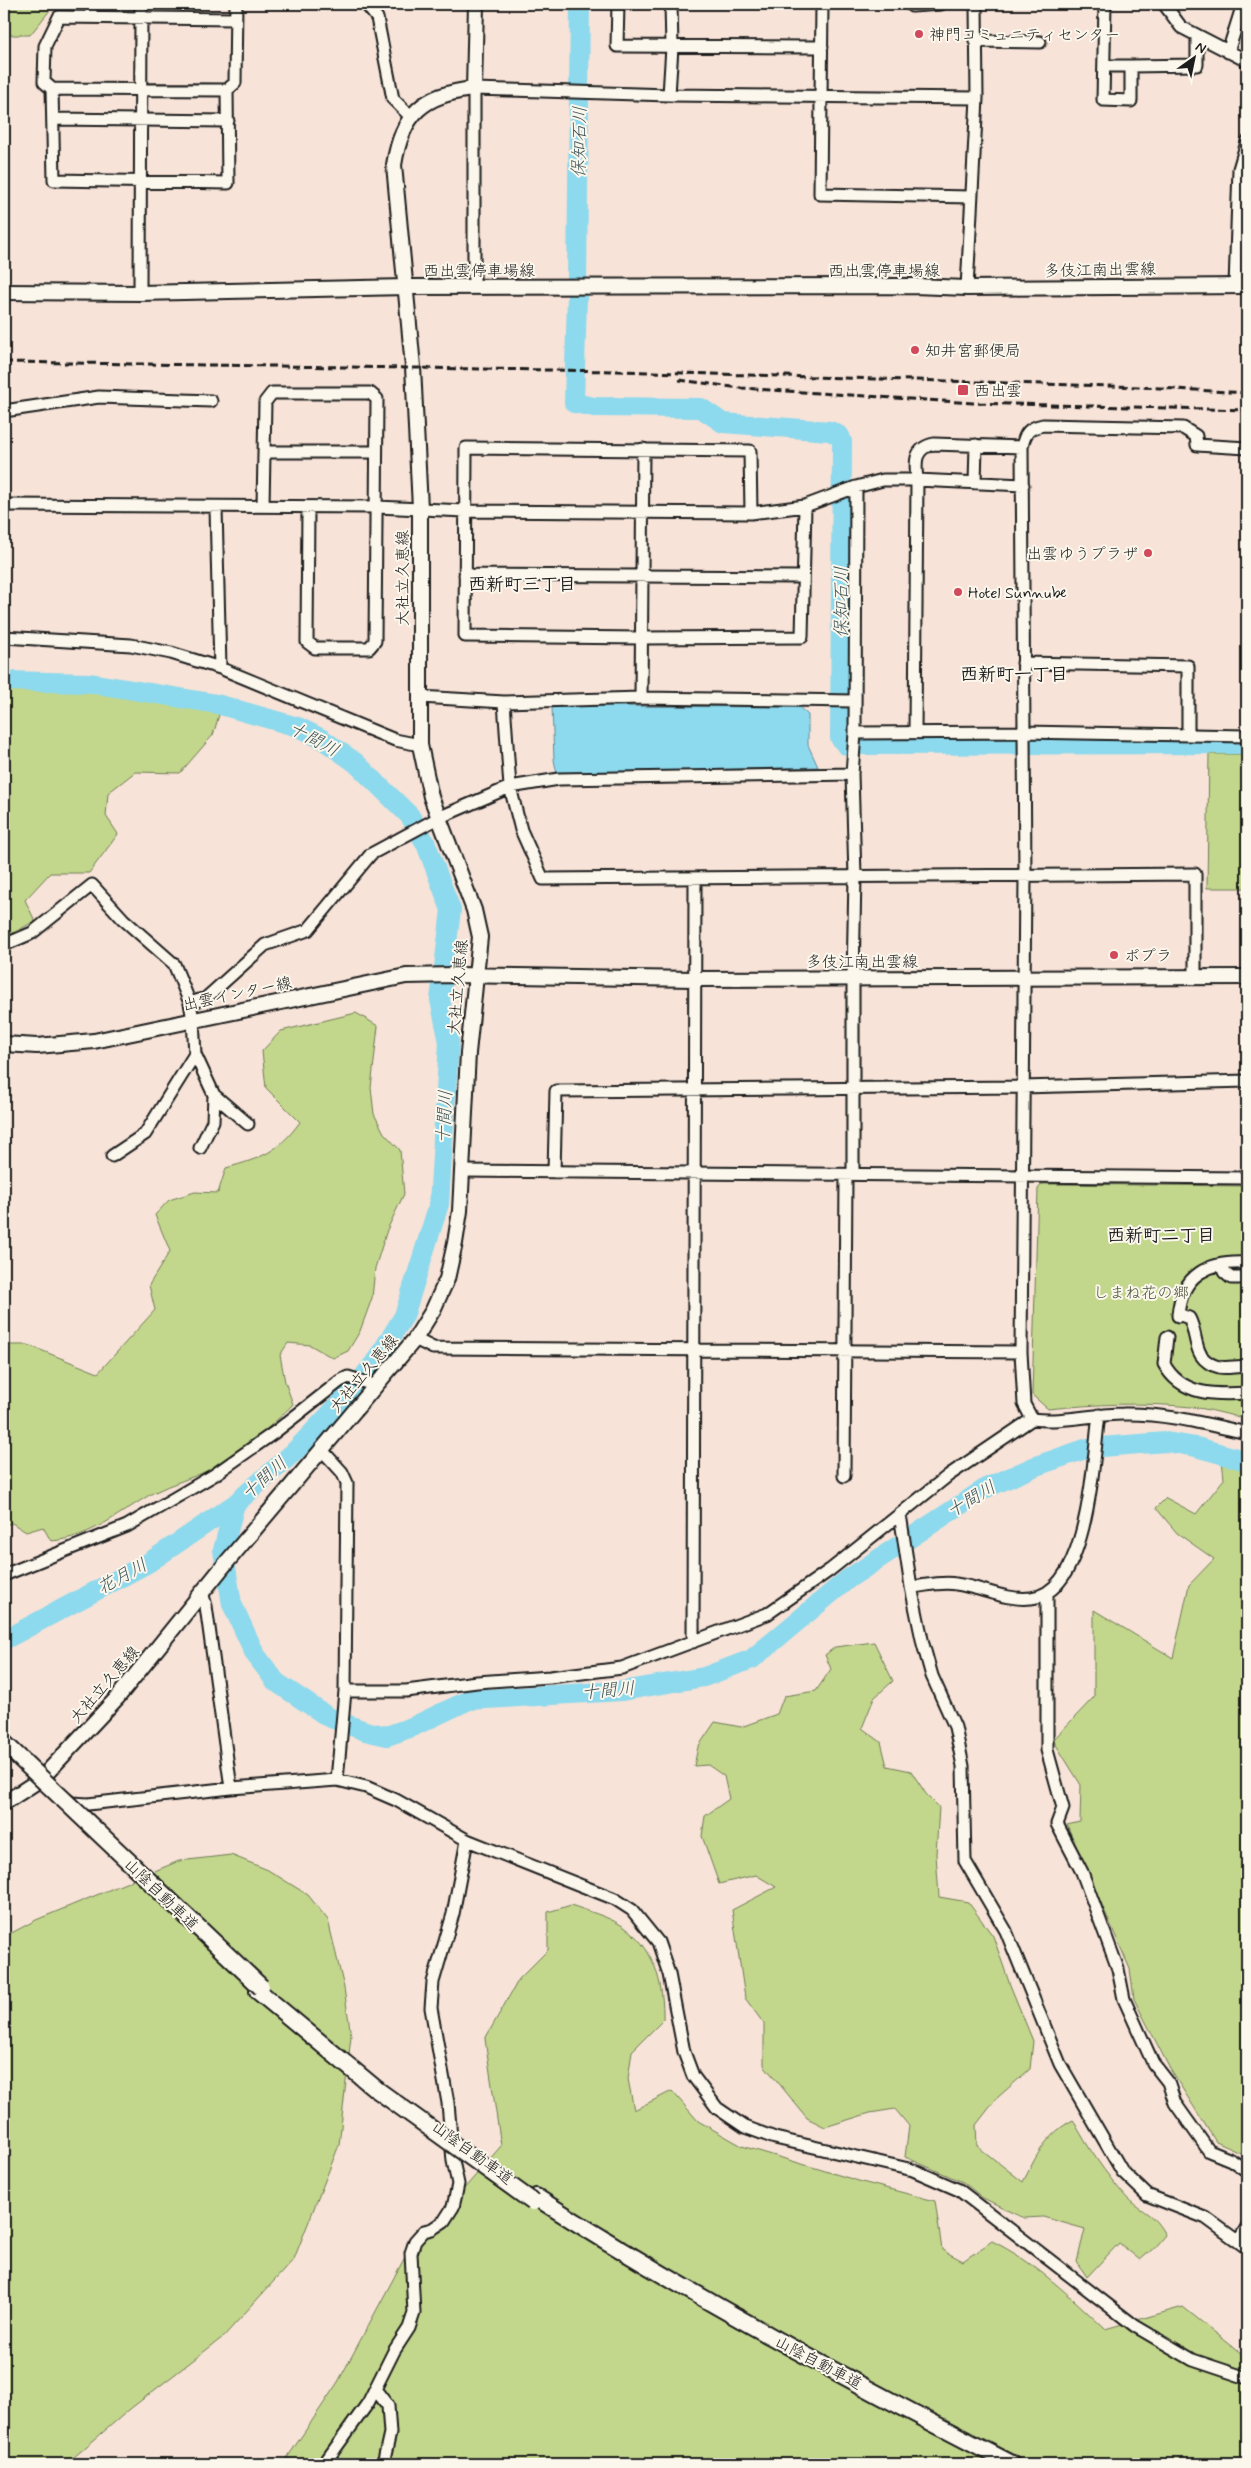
<svg xmlns="http://www.w3.org/2000/svg" width="1251" height="2468" font-family="Mynerve,'Klee One',sans-serif">
	<style>
		.green { fill: #c2d78c; stroke: #6f7a54 }
		.water { fill: #8dd9ed; stroke: #608d99 }
		.lines { fill: none; stroke-linecap: round; stroke-linejoin: round }
		.river { stroke: #8dd9ed; stroke-width: 20 }
		.minor-casing { stroke: #1c1c1c; stroke-width: 15 }
		.major-casing { stroke: #1c1c1c; stroke-width: 18 }
		.highway-casing { stroke: #1c1c1c; stroke-width: 20 }
		.minor { stroke: #fbf7ec; stroke-width: 11 }
		.major { stroke: #fbf7ec; stroke-width: 14 }
		.highway { stroke: #fbf7ec; stroke-width: 16 }
		.rail { stroke: #1c1c1c; stroke-width: 3; stroke-dasharray: 8 4; stroke-linecap: butt }
		.highway-bridge-casing { stroke: #1c1c1c; stroke-width: 20; stroke-linecap: butt }
		.highway-bridge { stroke: #fbf7ec; stroke-width: 16 }
		.poi-dot { fill: #d1495b; stroke: #fbf7ec; stroke-width: 2 }
		.labels { text-anchor: middle; stroke-width: 4; stroke-linejoin: round; paint-order: stroke }
		.poi-label { font-size: 16px; fill: #1c1c1c; stroke: #fbf7ec; text-anchor: start }
		.street-label { font-size: 16px; fill: #1c1c1c; stroke: #fbf7ec }
		.park-label { font-size: 16px; fill: #4e543e; stroke: #fbf7ec }
		.water-label { font-size: 18px; font-style: italic; fill: #3e555b; stroke: #fbf7ec }
		.neighbourhood-label { font-size: 18px; font-weight: bold; fill: #1c1c1c; stroke: #fbf7ec }
	</style>
	<rect width="100%" height="100%" fill="#f7e3d8"/>
	<filter id="ink" filterUnits="userSpaceOnUse"><feTurbulence type="fractalNoise" baseFrequency=".02" numOctaves="2"/><feDisplacementMap in="SourceGraphic" scale="10" xChannelSelector="R" yChannelSelector="G"/><feConvolveMatrix kernelMatrix="1 2 1 2 8 2 1 2 1" color-interpolation-filters="sRGB"/></filter>
	<g filter="url(#ink)">
		<path class="green" d="M4,4H55L30,35H4Z
			M8,673L96,676L209,696L219,715L213,735L180,773L135,772L108,793L106,816L118,834L89,873H50L25,900L35,921L4,938V679Z
			M1209,754H1247V888H1207Z
			M356,1013L378,1026L371,1088L374,1114L384,1133L400,1150L404,1194L387,1230L375,1268L372,1298L360,1331L348,1351L333,1358L310,1345L288,1343L280,1355L285,1382L293,1404C275,1424 237,1454 213,1468C194,1478 172,1483 153,1493C120,1512 91,1538 51,1541L43,1527L26,1532L12,1523L4,1525V1345H28L98,1373L155,1310L149,1285L170,1251L155,1215L169,1200L195,1192L218,1193L226,1168C262,1158 278,1152 300,1122L266,1088L262,1051L281,1031Z
			M1042,1184L1247,1186V1419C1229,1415 1209,1409 1191,1407C1143,1402 1096,1404 1048,1409L1032,1395L1038,1189Z
			M1222,1460L1247,1466V2156L1216,2142L1170,2069L1134,1999L1130,1969L1067,1825L1080,1822L1081,1785L1053,1740L1094,1697V1610L1173,1658L1189,1585L1214,1559L1177,1533L1156,1508L1166,1498L1196,1514L1224,1479Z
			M874,1642L893,1681L874,1698L862,1728L881,1742L887,1766L911,1771L926,1794L939,1807L936,1854L939,1897L968,1902L993,1936L1010,1985L1033,2041L1030,2069L997,2098L976,2125L977,2146L1023,2182C1037,2155 1045,2135 1073,2120C1088,2148 1105,2173 1126,2197C1142,2213 1153,2212 1165,2235L1154,2248L1140,2260L1119,2243L1087,2277L1077,2262L1085,2229L1043,2217L1024,2218L983,2198L963,2182L905,2157L909,2126L895,2109L870,2113L825,2127L807,2118L764,2065V2024L745,1998L732,1910L776,1887L756,1875L719,1884L702,1836L705,1816L729,1799L724,1776L708,1765L694,1766L698,1747L715,1722L741,1727L777,1714L784,1696L816,1691L831,1669L825,1655L835,1647Z
			M231,1855L268,1870L308,1895L328,1920L344,1988L351,2036L339,2145L294,2259L223,2337L130,2409L66,2464H4V1937L36,1920L179,1861Z
			M571,1905C587,1911 607,1916 621,1925C654,1945 664,1984 663,2020L632,2051L628,2079L634,2110L672,2091L698,2121L742,2146L862,2182L935,2201L942,2250L963,2261L992,2241C1035,2262 1070,2296 1105,2329L1183,2307L1247,2358V2464H283L338,2382L405,2257L501,2146L485,2039L519,1979L548,1950V1912Z"/>
		<path class="water" d="M552,706L799,707L808,715V745L818,767L557,774L554,760Z"/>
		<g class="lines">
			<path class="river" d="M577,281L580,4
				M577,296L574,403L594,407L701,408L723,423L830,431L840,436L842,442L840,738L846,745L1247,744
				M4,681L90,683L217,704L298,727L322,739L356,763L410,816L426,844L451,910L440,1000L449,1042L439,1204L404,1316L376,1361L352,1391L294,1452L235,1504L148,1563L4,1640
				M235,1504L223,1550L232,1604L255,1654L276,1682L328,1717L365,1731L387,1736L412,1727L469,1700L622,1691L704,1677L752,1659L848,1579L986,1488L1036,1466L1088,1448L1166,1442L1196,1447L1247,1461"/>
			<defs>
				<path id="minor" d="M366,4L377,18L393,99L410,116
					M618,4L617,46L822,47
					M822,4L820,194L971,197
					M1164,4L1181,27L1247,61
					M912,6L941,4
					M91,17V4
					M236,19L59,17L45,46L44,82L52,89L227,90L235,83L236,4
					M975,41L1040,42
					M1228,52L1243,4
					M1104,66H1131V101L1103,100L1105,4
					M1131,66L1197,65V35
					M52,89L54,180L228,183L227,90
					M669,95L672,47L671,4
					M53,119L228,121
					M1235,286L1239,169L1247,142
					M474,287V89L669,95L977,98
					M967,288L977,98L976,4
					M140,293L141,4
					M4,411L99,397L211,401
					M1022,447L934,444C914,448 915,462 917,480L1023,485
					M265,452H375
					M975,483L976,445
					M4,505L377,507L465,511L751,513L805,506L856,487L883,480H917L915,732
					M263,506L265,402L272,393H370L377,399L375,641L369,648H315L307,642L308,507
					M216,508L220,668
					M751,513L750,451L466,448L465,636L641,638L802,637L805,506
					M465,575L802,577
					M4,637L131,645L171,653L220,668L395,740L420,745
					M1023,663L1188,666V734
					M420,697L504,702L641,698L854,701
					M641,698L643,449
					M504,702L510,787L521,830L543,879L1195,874V977
					M855,733L1023,732L1247,736
					M4,945L32,933L92,885L123,919L174,964L190,1003L193,1020L195,1054L145,1134L112,1156
					M190,1003L206,998L265,945L308,930L371,854L438,818L510,787L559,779L852,774
					M195,1054L214,1095L248,1124
					M200,1148L213,1121L214,1095
					M462,1171L1247,1178
					M554,1172L556,1091L1022,1087L1247,1081
					M853,1174V979L855,876L852,774L855,733L856,487
					M1222,1266L1224,1272L1231,1278H1247
					M1178,1314L1189,1318C1199,1336 1191,1360 1219,1367C1229,1369 1238,1365 1247,1367
					M1178,1316C1181,1274 1209,1261 1247,1263
					M1167,1337L1164,1364C1181,1396 1216,1395 1247,1393
					M415,1339L433,1348L1021,1352
					M1032,1419L1024,1404L1021,1352L1025,876L1022,447C1025,432 1029,428 1043,425L1183,428L1196,436L1197,445L1247,448
					M321,1449L342,1472L347,1483L345,1691L337,1780
					M844,1476L846,1175
					M900,1514L911,1587L923,1644L932,1676L955,1727L963,1766L965,1861L1006,1931L1060,2064L1122,2171L1147,2195L1206,2218L1247,2248
					M4,1575L127,1526L214,1475L275,1432L340,1381L348,1377L374,1385
					M911,1587C925,1586 942,1581 956,1584C980,1587 1006,1601 1031,1598C1089,1592 1093,1459 1099,1415
					M202,1592L206,1606L231,1788
					M1047,1593V1750L1063,1808L1057,1824L1082,1872L1118,1969L1124,1999L1153,2063L1168,2082L1175,2103L1209,2151L1231,2160L1247,2171
					M693,1642L695,878
					M345,1691H406L477,1682L550,1677L622,1668L767,1614L830,1570L949,1475L1032,1419C1062,1423 1093,1414 1123,1414C1165,1413 1206,1424 1247,1433
					M66,1799L72,1803L88,1804L231,1788L337,1780L366,1787L396,1800L467,1840L615,1899L632,1910L658,1942L669,1974L684,2052L693,2076L717,2108L745,2127L775,2138L913,2170L959,2190L1135,2326L1193,2360L1247,2378
					M1239,2240L1247,2227
					M375,2389L388,2406L390,2433L383,2464
					M324,2464L368,2403L394,2351L409,2328L414,2313L411,2253L415,2241L424,2231L432,2229L444,2221L453,2207L456,2194L458,2184L453,2161L448,2103L431,2008L433,1982L453,1914L467,1840"/>
				<path id="major" d="M4,292L140,293L406,287L914,286L967,288L1247,286
					M4,1044L37,1046L94,1041L406,976L455,975L694,979L1247,977
					M4,1803L41,1779L117,1698L221,1569L415,1339L433,1310L447,1279L455,1243L460,1211L468,1053L480,937L474,910L431,797L420,745V508L413,367L394,165C402,114 423,94 474,89L476,4"/>
				<path id="highway" d="M258,1991L376,2089
					M536,2197C689,2295 850,2381 1012,2464"/>
			</defs>
			<use href="#minor" class="minor-casing"/>
			<use href="#major" class="major-casing"/>
			<use href="#highway" class="highway-casing"/>
			<use href="#minor" class="minor"/>
			<use href="#major" class="major"/>
			<use href="#highway" class="highway"/>
			<path class="rail" d="M4,362L617,371L1141,387L1247,393
				M679,380L741,388L973,403L1247,410"/>
			<defs>
				<path id="highway-bridge" d="M4,1743L261,1987
					M376,2089L533,2202"/>
			</defs>
			<use href="#highway-bridge" class="highway-bridge-casing"/>
			<use href="#highway-bridge" class="highway-bridge"/>
		</g>
	</g>
	<g class="poi-dot">
		<circle cx="919" cy="34" r="5"/>
		<circle cx="915" cy="350" r="5"/>
		<rect x="957" y="384" width="12" height="12" rx="2.5"/>
		<circle cx="1148" cy="553" r="5"/>
		<circle cx="958" cy="592" r="5"/>
		<circle cx="1114" cy="955" r="5"/>
	</g>
	<g class="labels">
		<g class="poi-label">
			<text x="929" y="40">神門コミュニティセンター</text>
			<text x="925" y="356">知井宮郵便局</text>
			<text x="974" y="396">西出雲</text>
			<text x="1138" y="559" text-anchor="end">出雲ゆうプラザ</text>
			<text x="968" y="598">Hotel Sunnube</text>
			<text x="1124" y="961">ポプラ</text>
		</g>
		<g class="street-label">
			<text transform="translate(1100 269) rotate(-1)" y="6">多伎江南出雲線</text>
			<text x="479" y="276">西出雲停車場線</text>
			<text x="884" y="276">西出雲停車場線</text>
			<text transform="translate(402 578) rotate(-90)" y="6">大社立久恵線</text>
			<text x="862" y="967">多伎江南出雲線</text>
			<text transform="translate(457 987) rotate(-85)" y="6">大社立久恵線</text>
			<text transform="translate(237 993) rotate(-12)" y="6">出雲インター線</text>
			<text transform="translate(363 1373) rotate(-50)" y="6">大社立久恵線</text>
			<text transform="translate(104 1684) rotate(-49)" y="6">大社立久恵線</text>
			<text transform="translate(162 1894) rotate(44)" y="6">山陰自動車道</text>
			<text transform="translate(473 2152) rotate(36)" y="6">山陰自動車道</text>
			<text transform="translate(819 2362) rotate(28)" y="6">山陰自動車道</text>
		</g>
		<g class="park-label">
			<text x="1141" y="1298">しまね花の郷</text>
		</g>
		<g class="water-label">
			<text transform="translate(579 142) rotate(-89)" y="6">保知石川</text>
			<text transform="translate(841 602) rotate(-90)" y="6">保知石川</text>
			<text transform="translate(314 739) rotate(28)" y="6">十間川</text>
			<text transform="translate(444 1117) rotate(-87)" y="6">十間川</text>
			<text transform="translate(264 1478) rotate(-42)" y="6">十間川</text>
			<text transform="translate(971 1499) rotate(-31)" y="6">十間川</text>
			<text transform="translate(122 1576) rotate(-29)" y="6">花月川</text>
			<text transform="translate(608 1690) rotate(-5)" y="6">十間川</text>
		</g>
		<g class="neighbourhood-label">
			<text x="522" y="590">西新町三丁目</text>
			<text x="1014" y="680">西新町一丁目</text>
			<text x="1161" y="1241">西新町二丁目</text>
		</g>
	</g>
	<rect width="1251" height="2468" fill="none" stroke="#fbf7ec" stroke-width="20"/>
	<rect x="10" y="10" width="1231" height="2448" fill="none" stroke="#1c1c1c" stroke-width="2" filter="url(#ink)"/>
	<g transform="translate(1194 58) rotate(33)" stroke="#fbf7ec" stroke-width="4" paint-order="stroke">
	<path d="M0-4L9 19L0 12L-9 19Z" fill="#1c1c1c"/>
	<text y="-8" font-size="14" font-weight="bold" text-anchor="middle" fill="#1c1c1c">N</text>
	</g>
</svg>
